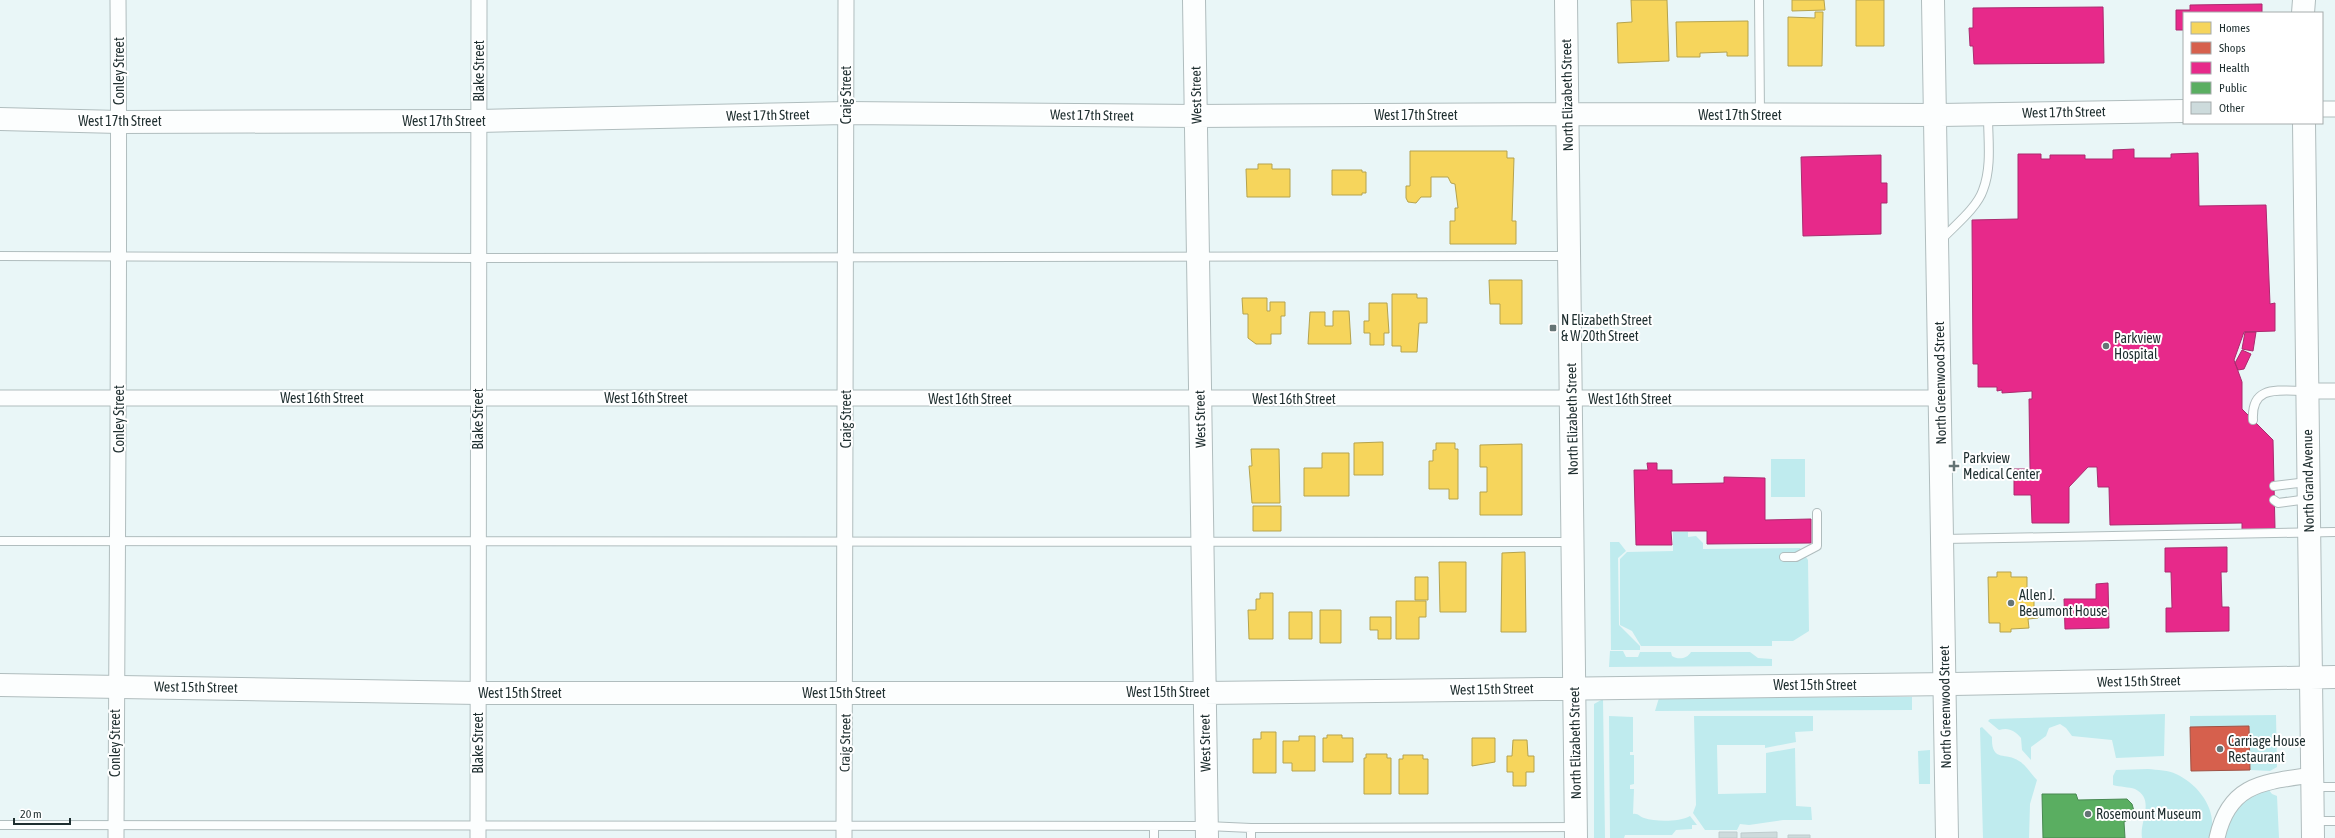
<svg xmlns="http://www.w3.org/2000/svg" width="2335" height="838" font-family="'Asap Condensed',sans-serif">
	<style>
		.green { fill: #bfebee }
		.homes { fill: #f6d55c; stroke: #b5a34e }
		.shops { fill: #d6604d; stroke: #9f5144 }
		.health { fill: #e7298a; stroke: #ab2a6f }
		.public { fill: #5aae61; stroke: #488852 }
		.building { fill: #cddbdc; stroke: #becccd }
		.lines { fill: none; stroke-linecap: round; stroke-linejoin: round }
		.lane-casing { stroke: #b0bdbe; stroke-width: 10 }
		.street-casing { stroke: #b0bdbe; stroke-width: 17 }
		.secondary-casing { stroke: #b0bdbe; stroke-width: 24 }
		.lane { stroke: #fcfefe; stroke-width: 8 }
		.street { stroke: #fcfefe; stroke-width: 15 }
		.secondary { stroke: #fcfefe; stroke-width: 22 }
		.poi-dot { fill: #657475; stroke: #fff; stroke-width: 1.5 }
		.labels { text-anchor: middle; stroke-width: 4; stroke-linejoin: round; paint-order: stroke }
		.street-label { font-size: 14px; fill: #1e2e2f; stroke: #fff }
		.poi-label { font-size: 14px; fill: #1e2e2f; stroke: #fff; text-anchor: start }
	</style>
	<rect width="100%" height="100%" fill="#e9f6f7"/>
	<path class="green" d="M1771,459H1805V497H1771Z
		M1673,532H1688V537L1696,536L1703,543V549L1800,548L1808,560L1809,631L1793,641H1772V646H1641L1632,631L1620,625V559L1627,552L1673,551Z
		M1610,542H1619L1626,551L1618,558L1619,625L1640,646V650H1611Z
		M1610,651H1623L1626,657H1638L1640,652H1671L1672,656C1678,660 1687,659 1691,652H1750L1758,658L1772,659V666L1609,667Z
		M1912,697V710L1655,711L1659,698Z
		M1603,699L1605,838H1594V704Z
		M2165,714L2164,756L2116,758L2112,740L2072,736L2066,728L2060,724L2049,728L2046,736L2031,747V760L2022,750L2021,738C2015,731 2009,727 1999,730L1988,721L1990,719Z
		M2276,715L2277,767L2270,771L2250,770L2249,726L2190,727V716Z
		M1609,716L1633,717V752H1630V755H1634V784L1630,785V789H1634L1633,814C1638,813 1640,817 1644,818C1656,822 1679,822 1690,816L1697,825H1692V829L1676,830L1672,835H1625L1624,838H1610Z
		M1694,716H1813V731L1795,732L1796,742L1765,748V745H1717L1718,794L1766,793V753L1795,748L1796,806L1811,807L1812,820H1783L1749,825L1740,824L1737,830H1705L1693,813L1696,805Z
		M1982,727L1992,737C1991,763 2006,752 2019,761C2026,765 2031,774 2037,780L2030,804L2029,838H1983L1980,728Z
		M1930,750V784H1919L1918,751Z
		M2148,769C2157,770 2169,770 2176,774C2200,785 2219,812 2210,838H2142C2139,821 2156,800 2135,789C2129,787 2120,787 2113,785V776L2116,770Z
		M2268,789L2272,794L2277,796L2279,838H2225C2233,811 2239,798 2268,789Z"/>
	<path class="homes" d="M1631,0H1667L1669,61L1618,63L1617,23L1632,22Z
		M1792,0H1824L1825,10L1792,11Z
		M1856,0H1884V46H1856Z
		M1815,12H1823L1822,66H1788V17L1815,18Z
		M1748,21V56H1727V52L1700,53V57H1677L1676,22Z
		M1410,151H1507V158H1514L1512,221H1516V244H1450V221H1455V208H1458L1455,184L1451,183L1448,177H1431V197H1421L1416,203L1408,202L1406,198V186H1410Z
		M1258,164H1272V169H1290V197H1247L1246,169H1258Z
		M1332,170H1362V172H1366V193H1362V195H1332Z
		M1489,280H1522V324H1500V304H1490Z
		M1392,294H1417V298H1427V323H1419L1417,352H1401V346H1392Z
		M1242,298H1267V311H1270V302H1285V316H1281V334H1271V344H1256L1248,338V314H1243Z
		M1369,303H1387L1389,333H1384V345H1370V333H1364V321H1369Z
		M1333,311H1349L1351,344H1308L1310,312H1325V326H1333Z
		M1383,442V475H1354V443Z
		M1436,443H1455V449H1458V499H1449V489H1429V461H1433V450H1436Z
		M1522,444V515H1480V492H1487V467H1480V445Z
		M1251,449H1279L1280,503H1252L1249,466H1252Z
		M1322,453H1349V496H1304V468H1322Z
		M1253,506H1281V531H1253Z
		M1525,552L1526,632H1501L1502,553Z
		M1439,562H1466V612H1440Z
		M1997,572H2011V577H2027V598H2034V608L2038,610L2039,614L2038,618L2028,619L2029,628L2011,629V632H2000V623H1989L1988,577H1997Z
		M1415,577H1428V600H1415Z
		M1260,593H1273V639H1249L1248,610H1256V599H1260Z
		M1396,601H1426V617H1419V639H1396Z
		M1320,610H1341V643H1320Z
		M1289,612H1312V639H1289Z
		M1370,617H1391V639H1378V630H1370Z
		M1261,732H1276V773H1253V739H1261Z
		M1327,735H1342V738H1353V762H1323V738H1327Z
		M1299,736H1315V771H1292V763H1283V741H1299Z
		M1472,738H1495V762L1472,766Z
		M1513,740H1527L1528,756H1534V772H1526V786H1513V772H1507V756H1512Z
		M1366,754H1387V758H1391V794H1364V758H1366Z
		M1403,755H1423V759H1428V794H1399V759H1403Z"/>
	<path class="shops" d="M2249,726L2250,770L2191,771L2190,727Z"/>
	<path class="health" d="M2262,4V13H2184V30H2176V10H2190V5Z
		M2103,7L2104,63L1974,64L1973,46H1970L1969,28H1973V8Z
		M2134,149V158H2171V154L2198,153L2199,206L2266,205L2270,304L2275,303V331L2244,332L2234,360L2242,382V409L2273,440L2275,529L2242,530V523L2110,525L2109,487H2098L2097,467H2088L2069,487V523H2032L2031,495H2014V469H2030L2029,399H2032V391L2002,393V390L1997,391V387H1978V364H1973L1972,220L2018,219V154H2041V159H2050V155H2085V159H2113V150Z
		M1881,155V183H1887V203H1881V234L1803,236L1801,157Z
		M2245,332H2256L2253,351L2242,349Z
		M2242,350L2251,354L2244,369L2238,370L2235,363Z
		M1647,463H1657V470H1672V484L1724,483V477L1765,478V520L1811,519V543L1707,544V531H1671L1672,545H1636L1634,470H1648Z
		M2227,547V572H2221L2222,607H2229V631L2166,632V608H2172L2171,572H2165V548Z
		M2108,583L2109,628L2065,629L2064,599H2096V584Z"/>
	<path class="public" d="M2042,794H2076L2078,800L2127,799L2132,804L2134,811L2131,818L2124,822L2125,838H2043Z"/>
	<path class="building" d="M1719,832H1737V838H1719Z
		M1777,832V838H1741V833Z
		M1788,835H1810V838H1788Z"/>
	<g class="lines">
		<defs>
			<path id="lane" d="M1759,0L1760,114
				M1941,240C1954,226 1977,208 1983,190C1992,167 1988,139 1988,116
				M0,256L478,258L1569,256
				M2253,420C2251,384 2279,391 2306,391
				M2274,486L2307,482
				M2274,500L2278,503L2308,499
				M1943,539L2335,532
				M0,541L1572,542
				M1784,557H1796L1817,546V513
				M2313,787H2335
				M2313,821H2335
				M0,825L1207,826L1251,828V838
				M1251,828L1576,827
				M1154,838V827"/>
			<path id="street" d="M2322,109H2335
				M2307,391H2335
				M0,398H1940
				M116,838C117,559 120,279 118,0
				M478,838L479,0
				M844,838L846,0
				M2217,838C2229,783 2264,782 2312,775"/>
			<path id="secondary" d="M1194,0L1207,838
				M1566,0L1576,838
				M1933,0L1947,838
				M2303,13L2304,0
				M0,119L119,122L479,121L845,113L1196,116L1559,114L1940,115L2184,111
				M2304,123L2313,838
				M0,685L478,693H1204L1953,684L2335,677"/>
		</defs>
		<use href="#lane" class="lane-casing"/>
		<use href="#street" class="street-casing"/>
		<use href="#secondary" class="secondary-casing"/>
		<use href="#lane" class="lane"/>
		<use href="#street" class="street"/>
		<use href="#secondary" class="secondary"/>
	</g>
	<g class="poi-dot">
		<rect x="1549" y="324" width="8" height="8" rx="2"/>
		<circle cx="2106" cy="346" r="4"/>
		<path d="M1952 460h4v4h4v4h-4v4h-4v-4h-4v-4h4z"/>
		<circle cx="2011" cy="603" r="4"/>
		<circle cx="2220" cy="749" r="4"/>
		<circle cx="2088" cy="814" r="4"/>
	</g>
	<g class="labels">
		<g class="street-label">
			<text transform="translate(119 71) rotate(-90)" y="5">Conley Street</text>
			<text transform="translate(479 71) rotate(-90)" y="5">Blake Street</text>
			<text transform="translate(846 95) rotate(-90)" y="5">Craig Street</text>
			<text transform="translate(1196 95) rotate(-91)" y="5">West Street</text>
			<text transform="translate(1567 95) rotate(-91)" y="5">North Elizabeth Street</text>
			<text transform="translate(2064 112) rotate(-1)" y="5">West 17th Street</text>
			<text transform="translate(768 115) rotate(-1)" y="5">West 17th Street</text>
			<text transform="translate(1092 115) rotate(1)" y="5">West 17th Street</text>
			<text x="1416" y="120">West 17th Street</text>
			<text x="1740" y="120">West 17th Street</text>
			<text x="120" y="126">West 17th Street</text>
			<text x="444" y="126">West 17th Street</text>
			<text transform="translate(1940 383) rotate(-91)" y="5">North Greenwood Street</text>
			<text x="322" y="403">West 16th Street</text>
			<text x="646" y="403">West 16th Street</text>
			<text x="970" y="404">West 16th Street</text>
			<text x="1294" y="404">West 16th Street</text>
			<text x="1630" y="404">West 16th Street</text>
			<text transform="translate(119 419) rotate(-90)" y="5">Conley Street</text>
			<text transform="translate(478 419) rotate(-90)" y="5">Blake Street</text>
			<text transform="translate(846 419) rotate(-90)" y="5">Craig Street</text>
			<text transform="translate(1200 419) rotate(-91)" y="5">West Street</text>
			<text transform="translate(1572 419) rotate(-91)" y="5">North Elizabeth Street</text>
			<text transform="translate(2308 481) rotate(-91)" y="5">North Grand Avenue</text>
			<text transform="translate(2139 681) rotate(-1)" y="5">West 15th Street</text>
			<text x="1815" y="690">West 15th Street</text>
			<text transform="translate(196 687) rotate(1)" y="5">West 15th Street</text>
			<text transform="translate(1492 689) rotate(-1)" y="5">West 15th Street</text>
			<text x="1168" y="697">West 15th Street</text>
			<text x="520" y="698">West 15th Street</text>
			<text x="844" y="698">West 15th Street</text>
			<text transform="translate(1945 707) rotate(-91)" y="5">North Greenwood Street</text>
			<text transform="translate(115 743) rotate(-90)" y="5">Conley Street</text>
			<text transform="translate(478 743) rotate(-90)" y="5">Blake Street</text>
			<text transform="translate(845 743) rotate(-89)" y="5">Craig Street</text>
			<text transform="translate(1205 743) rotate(-91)" y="5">West Street</text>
			<text transform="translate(1575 743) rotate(-91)" y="5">North Elizabeth Street</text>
		</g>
		<g class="poi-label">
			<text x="1561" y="325">N Elizabeth Street<tspan x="1561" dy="16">&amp; W 20th Street</tspan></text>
			<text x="2114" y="343">Parkview<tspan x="2114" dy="16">Hospital</tspan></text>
			<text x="1963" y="463">Parkview<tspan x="1963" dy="16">Medical Center</tspan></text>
			<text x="2019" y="600">Allen J.<tspan x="2019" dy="16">Beaumont House</tspan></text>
			<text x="2228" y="746">Carriage House<tspan x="2228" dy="16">Restaurant</tspan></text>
			<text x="2096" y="819">Rosemount Museum</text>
		</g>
	</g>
	<rect x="2183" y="12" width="140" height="112" fill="#ffffff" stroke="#a5abac"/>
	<rect x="2191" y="22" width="20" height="12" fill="#f6d55c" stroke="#a5abac"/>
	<text x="2219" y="32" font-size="12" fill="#1e2e2f">Homes</text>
	<rect x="2191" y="42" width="20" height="12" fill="#d6604d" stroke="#a5abac"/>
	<text x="2219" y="52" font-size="12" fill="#1e2e2f">Shops</text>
	<rect x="2191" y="62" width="20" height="12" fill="#e7298a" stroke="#a5abac"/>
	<text x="2219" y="72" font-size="12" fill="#1e2e2f">Health</text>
	<rect x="2191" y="82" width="20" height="12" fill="#5aae61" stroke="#a5abac"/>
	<text x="2219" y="92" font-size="12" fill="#1e2e2f">Public</text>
	<rect x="2191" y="102" width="20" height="12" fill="#cddbdc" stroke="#a5abac"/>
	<text x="2219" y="112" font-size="12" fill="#1e2e2f">Other</text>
	<path d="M14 818v6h56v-6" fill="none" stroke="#1e2e2f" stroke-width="2"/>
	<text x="20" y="818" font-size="12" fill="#1e2e2f" stroke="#ffffff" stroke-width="3" paint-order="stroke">20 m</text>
</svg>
